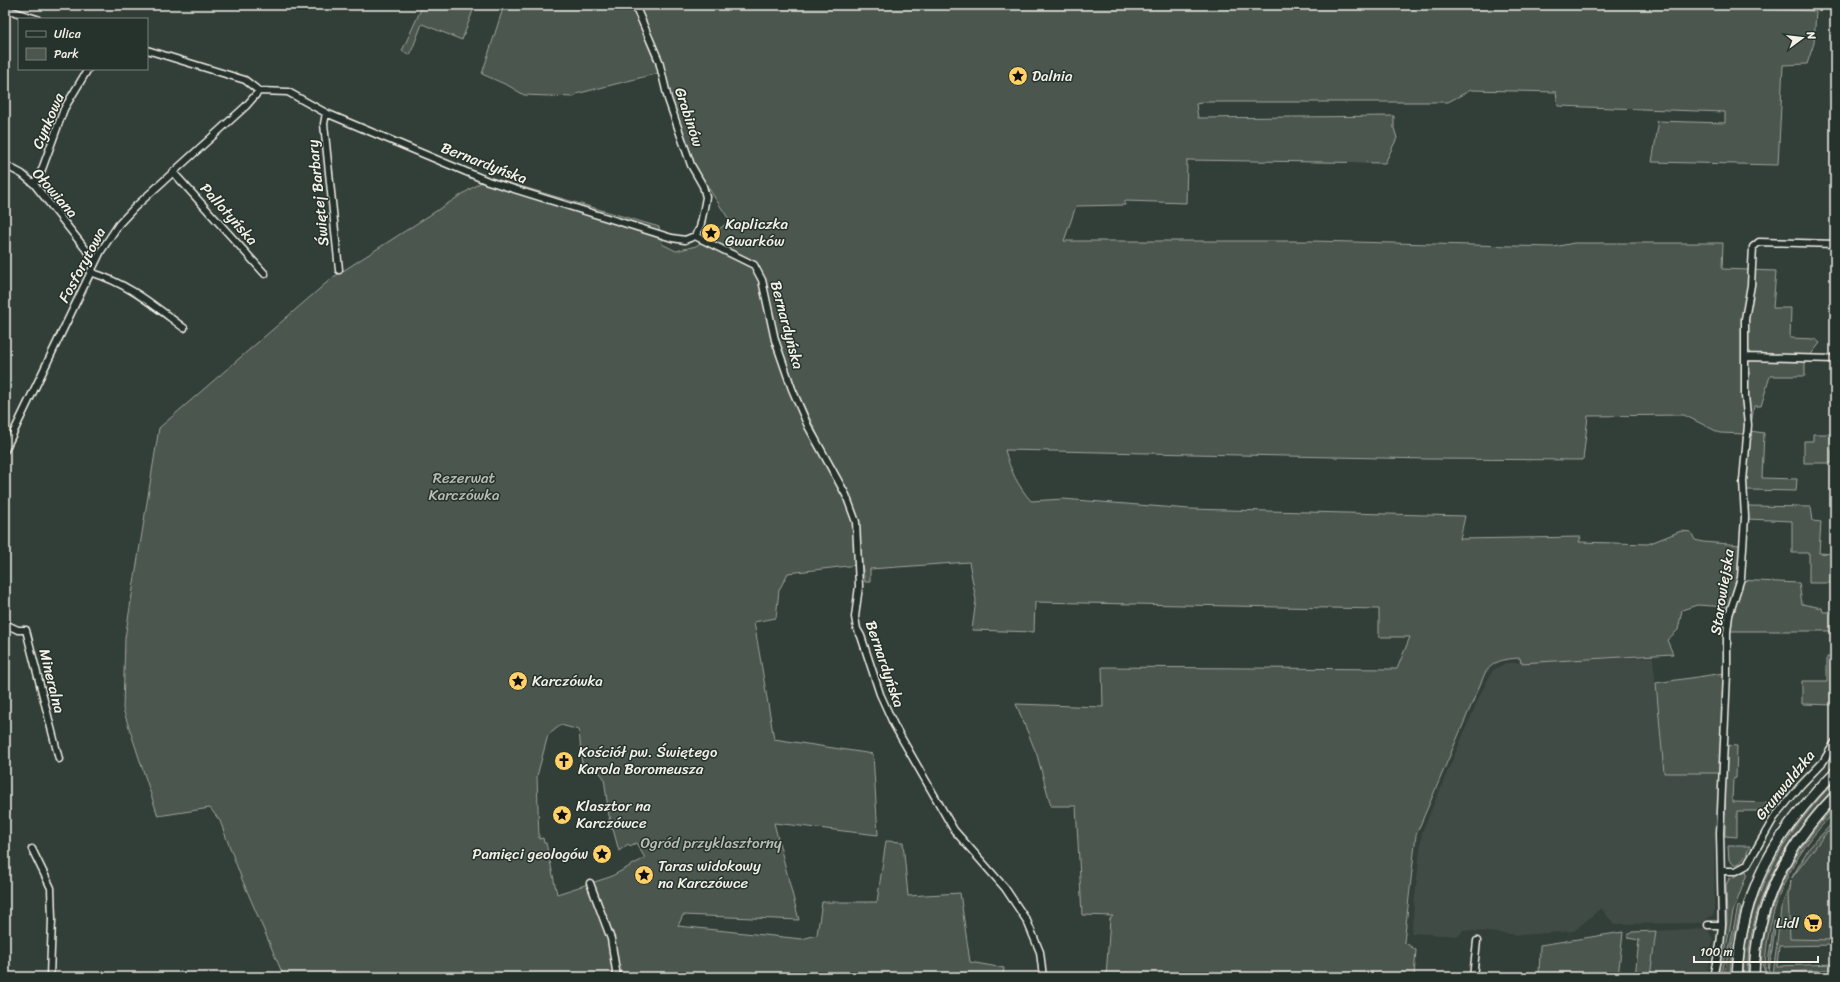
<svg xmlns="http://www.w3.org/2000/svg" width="1840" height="982" font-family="Sriracha,sans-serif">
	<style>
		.built { fill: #404b44 }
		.green { fill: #4c564f; stroke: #a0a49c; fill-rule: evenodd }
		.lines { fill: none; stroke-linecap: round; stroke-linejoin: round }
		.street-casing { stroke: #f4f1e8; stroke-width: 9 }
		.secondary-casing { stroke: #f4f1e8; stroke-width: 12 }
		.street { stroke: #26332d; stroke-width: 6 }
		.secondary { stroke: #26332d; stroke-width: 9 }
		.labels { text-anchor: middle; stroke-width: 3; stroke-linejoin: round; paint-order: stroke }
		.poi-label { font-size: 15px; fill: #f4f1e8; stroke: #26332d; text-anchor: start }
		.street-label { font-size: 15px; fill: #f4f1e8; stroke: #26332d }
		.park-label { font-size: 15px; fill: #b9bbb2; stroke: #26332d }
	</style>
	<rect width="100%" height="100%" fill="#323e38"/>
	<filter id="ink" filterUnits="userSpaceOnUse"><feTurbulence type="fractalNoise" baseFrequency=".025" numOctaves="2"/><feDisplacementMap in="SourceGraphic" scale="8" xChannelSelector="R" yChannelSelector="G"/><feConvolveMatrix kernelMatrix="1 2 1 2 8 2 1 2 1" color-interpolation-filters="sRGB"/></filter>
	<g filter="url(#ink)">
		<path class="built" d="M1653,657L1664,773H1719L1715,839L1714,914L1701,923L1614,924L1601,908L1574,931L1521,935L1463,930L1459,936L1411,933L1422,832L1480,695L1493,670L1506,663Z
			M1835,829V945L1779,946L1782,908L1792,879L1826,832Z
			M1707,928L1713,939L1707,974L1709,977H1650L1656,931Z
			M1827,970L1832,972L1833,977H1779L1785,972Z"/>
		<path class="green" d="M423,5H475L462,40L422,24L410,55L402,51Z
			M504,5H632L659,73L576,94L574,97L524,95L509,86L482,74Z
			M638,5H1688L1689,7L1816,11L1814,43L1807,64L1783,65L1778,165L1652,162L1658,126L1656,121L1725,123V112L1558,106L1556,92L1471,90L1448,102H1206L1196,104L1198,118L1394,116V128L1397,138L1385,163L1187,160L1186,203L1125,201V205L1076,206L1064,241H1312L1554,247L1574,243H1723L1722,269L1776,271L1773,308H1791L1790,338L1815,339L1820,343L1805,362V376H1770L1761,406H1754L1750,431L1764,433L1762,478L1797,479L1796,491L1746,490L1744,434L1720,433L1684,415L1588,416L1583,460L1428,459L1005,450C1010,470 1018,486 1031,501L1063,499L1189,509L1465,516L1460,539L1581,537L1579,542L1648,544L1681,531L1691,532L1695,540L1703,542L1741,545L1737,580L1799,583L1802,604L1822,608L1823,612H1835V631H1725L1728,607L1697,605L1682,610L1678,630L1667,640L1673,654L1521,663L1520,658C1505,659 1494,660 1485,673L1416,835L1404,942L1416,950L1414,977H1106L1110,919L1113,916L1082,915L1076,806H1051L1037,755L1016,704L1103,707L1102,667L1397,669L1410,637H1379V609L1035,602L1034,632L972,630L976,600L969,562L870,569V582H865L862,565L859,524L797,391L775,332L770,309L766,314L773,344L842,494L853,522L857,565L788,573L779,590L776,618L754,622L774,739L873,754L878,835L774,823L799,920L683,915L678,926L802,939L817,935L822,902H877L886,841L903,842L908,896L960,893L970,962L1004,968L1003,977H284L241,877L220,821L210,808L158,816L123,709L125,638L159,428L332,278L489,177L659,227L662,244L676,251L696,246L730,221L694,166L672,100L662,62ZM561,725L579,730L582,765H584L585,770L596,768L604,778L609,816L611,818H609L611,829H613L619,851L628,844L630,846L636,843L645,858L610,877L557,894L546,843H544L543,838L539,839L537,776L548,735Z
			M1813,434H1835V450H1832V463H1804V441H1813Z
			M1747,506L1811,507L1813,521L1821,522L1819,553L1835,554V583H1809V553H1792V521L1747,519Z
			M1827,657H1835V705L1802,704V681H1827Z
			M1724,673L1719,773H1664L1656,683Z
			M1726,745L1737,746L1736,778L1733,779L1732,802L1775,803L1772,811H1737V837L1725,836Z
			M1835,781V787C1783,842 1749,899 1747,977H1743C1744,898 1783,836 1835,781Z
			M1835,806V812C1791,854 1766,910 1765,971C1759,961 1762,949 1764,938C1774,888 1800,843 1835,806Z
			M1835,820V829L1826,833L1791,879L1810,847Z
			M1728,846H1750C1746,855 1739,872 1729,860Z
			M1746,871L1747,874L1733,912L1722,969L1718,971L1727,922L1726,885L1729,879Z
			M1791,881L1790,890L1788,893L1790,939L1835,940V945L1779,946L1777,966L1835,964V977H1833L1832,972L1827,970L1785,972L1779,977L1773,975L1781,908Z
			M1738,906L1741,907L1732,945L1730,977L1724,975L1725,968Z
			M1774,920L1776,921L1769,972L1768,963Z
			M1656,931L1650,977H1635L1639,940L1628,938V935L1632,932Z
			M1623,932L1618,977H1539L1540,945Z"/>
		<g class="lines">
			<defs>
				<path id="street" d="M635,5L659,61L668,99L691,165L703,186L706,197L704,208L700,228L695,236
					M5,9L37,19
					M147,50L245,80L259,91L288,92L326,113L488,181L672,238L685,240L695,236L754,265L762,280L775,340L792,389L808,426L846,495L856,522L859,586L855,617L857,629L861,636L880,694L894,725L954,830L1005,888L1027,921L1040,952L1043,977
					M326,113L324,124L339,270
					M5,165L22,174L34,184L95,261
					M173,172L265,274
					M34,184L41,172L64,109L88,69
					M90,272C129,284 152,304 184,328
					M1745,357L1835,359
					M5,450L101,251L119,224L135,207L246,106L259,91
					M5,624L18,630H26L59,759
					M32,849L51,888L52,919L50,977
					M1721,871H1736L1747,865L1774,818L1800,786L1823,762L1835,742
					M590,883L611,939L617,977
					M1708,925H1722
					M1473,977L1477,941
					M1713,977L1720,945L1722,925L1720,833L1727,673V632L1729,615L1741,578L1745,517L1743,481L1748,425L1745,396V319L1751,285L1753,247L1759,242L1835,244"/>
				<path id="secondary" d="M1737,977C1741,889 1775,833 1835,772
					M1754,977C1755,907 1787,845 1835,796"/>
			</defs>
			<use href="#street" class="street-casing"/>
			<use href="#secondary" class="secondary-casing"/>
			<use href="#street" class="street"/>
			<use href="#secondary" class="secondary"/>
		</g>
	</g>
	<defs>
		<symbol id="sight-disc" viewBox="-11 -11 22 22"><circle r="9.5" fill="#ffd166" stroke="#26332d"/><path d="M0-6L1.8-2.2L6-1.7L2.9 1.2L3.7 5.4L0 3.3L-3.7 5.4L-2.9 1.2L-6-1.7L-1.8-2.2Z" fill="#111"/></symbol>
		<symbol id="church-disc" viewBox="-11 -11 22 22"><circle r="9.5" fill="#ffd166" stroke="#26332d"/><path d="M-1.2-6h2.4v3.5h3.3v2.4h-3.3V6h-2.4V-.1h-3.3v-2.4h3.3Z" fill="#111"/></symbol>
		<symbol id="supermarket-disc" viewBox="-11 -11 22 22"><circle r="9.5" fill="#ffd166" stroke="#26332d"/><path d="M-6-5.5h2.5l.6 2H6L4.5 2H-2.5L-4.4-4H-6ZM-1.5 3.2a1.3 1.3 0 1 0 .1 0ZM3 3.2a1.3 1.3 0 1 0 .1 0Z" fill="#111"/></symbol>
	</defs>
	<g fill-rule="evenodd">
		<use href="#sight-disc" x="1007" y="65" width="22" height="22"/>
		<use href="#sight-disc" x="700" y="222" width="22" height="22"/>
		<use href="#sight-disc" x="507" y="670" width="22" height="22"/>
		<use href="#church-disc" x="553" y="750" width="22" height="22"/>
		<use href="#sight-disc" x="551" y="804" width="22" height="22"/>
		<use href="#sight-disc" x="591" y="843" width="22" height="22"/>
		<use href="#sight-disc" x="633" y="864" width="22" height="22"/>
		<use href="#supermarket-disc" x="1802" y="912" width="22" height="22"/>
	</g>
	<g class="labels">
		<g class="poi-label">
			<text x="1032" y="81">Dalnia</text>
			<text x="725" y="229">Kapliczka<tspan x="725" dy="17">Gwarków</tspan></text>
			<text x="532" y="686">Karczówka</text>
			<text x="578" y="757">Kościół pw. Świętego<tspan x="578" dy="17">Karola Boromeusza</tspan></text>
			<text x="576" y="811">Klasztor na<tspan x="576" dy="17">Karczówce</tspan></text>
			<text x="588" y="859" text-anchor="end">Pamięci geologów</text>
			<text x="658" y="871">Taras widokowy<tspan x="658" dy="17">na Karczówce</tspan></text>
			<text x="1799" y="928" text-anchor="end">Lidl</text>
		</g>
		<g class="street-label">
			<text transform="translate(689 117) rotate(72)" y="5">Grabinów</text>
			<text transform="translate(48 121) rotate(-67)" y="5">Cynkowa</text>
			<text transform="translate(484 163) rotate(21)" y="5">Bernardyńska</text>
			<text transform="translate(55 193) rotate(49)" y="5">Ołowiana</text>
			<text transform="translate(318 193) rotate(-96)" y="5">Świętej Barbary</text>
			<text transform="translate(229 214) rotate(48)" y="5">Pallotyńska</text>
			<text transform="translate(82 265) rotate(-62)" y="5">Fosforytowa</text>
			<text transform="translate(787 325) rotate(75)" y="5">Bernardyńska</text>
			<text transform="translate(1722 592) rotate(-81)" y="5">Starowiejska</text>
			<text transform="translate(885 664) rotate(71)" y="5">Bernardyńska</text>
			<text transform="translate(52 681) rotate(76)" y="5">Mineralna</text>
			<text transform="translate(1785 785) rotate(-51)" y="5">Grunwaldzka</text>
		</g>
		<g class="park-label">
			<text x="464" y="483">Rezerwat<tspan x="464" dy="17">Karczówka</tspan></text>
			<text x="711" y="848">Ogród przyklasztorny</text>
		</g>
	</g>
	<rect width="1840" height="982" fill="none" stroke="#26332d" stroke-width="20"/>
	<rect x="10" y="10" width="1820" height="962" fill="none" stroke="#f4f1e8" stroke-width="1.5" filter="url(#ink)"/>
	<rect x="18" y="18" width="130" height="52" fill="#26332d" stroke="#787f78"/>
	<rect x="26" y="31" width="20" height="6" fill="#26332d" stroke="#787f78"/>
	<text x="54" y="38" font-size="12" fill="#f4f1e8">Ulica</text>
	<rect x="26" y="48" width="20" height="12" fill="#4c564f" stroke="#787f78"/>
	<text x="54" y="58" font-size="12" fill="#f4f1e8">Park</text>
	<g transform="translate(1802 38) rotate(75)" stroke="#26332d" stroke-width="3" paint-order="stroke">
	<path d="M0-3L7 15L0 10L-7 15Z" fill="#f4f1e8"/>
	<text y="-6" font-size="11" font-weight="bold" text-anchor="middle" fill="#f4f1e8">N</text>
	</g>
	<path d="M1694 956v6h124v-6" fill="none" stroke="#f4f1e8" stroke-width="2"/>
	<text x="1700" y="956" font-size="12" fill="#f4f1e8" stroke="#26332d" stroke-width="3" paint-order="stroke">100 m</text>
</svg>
